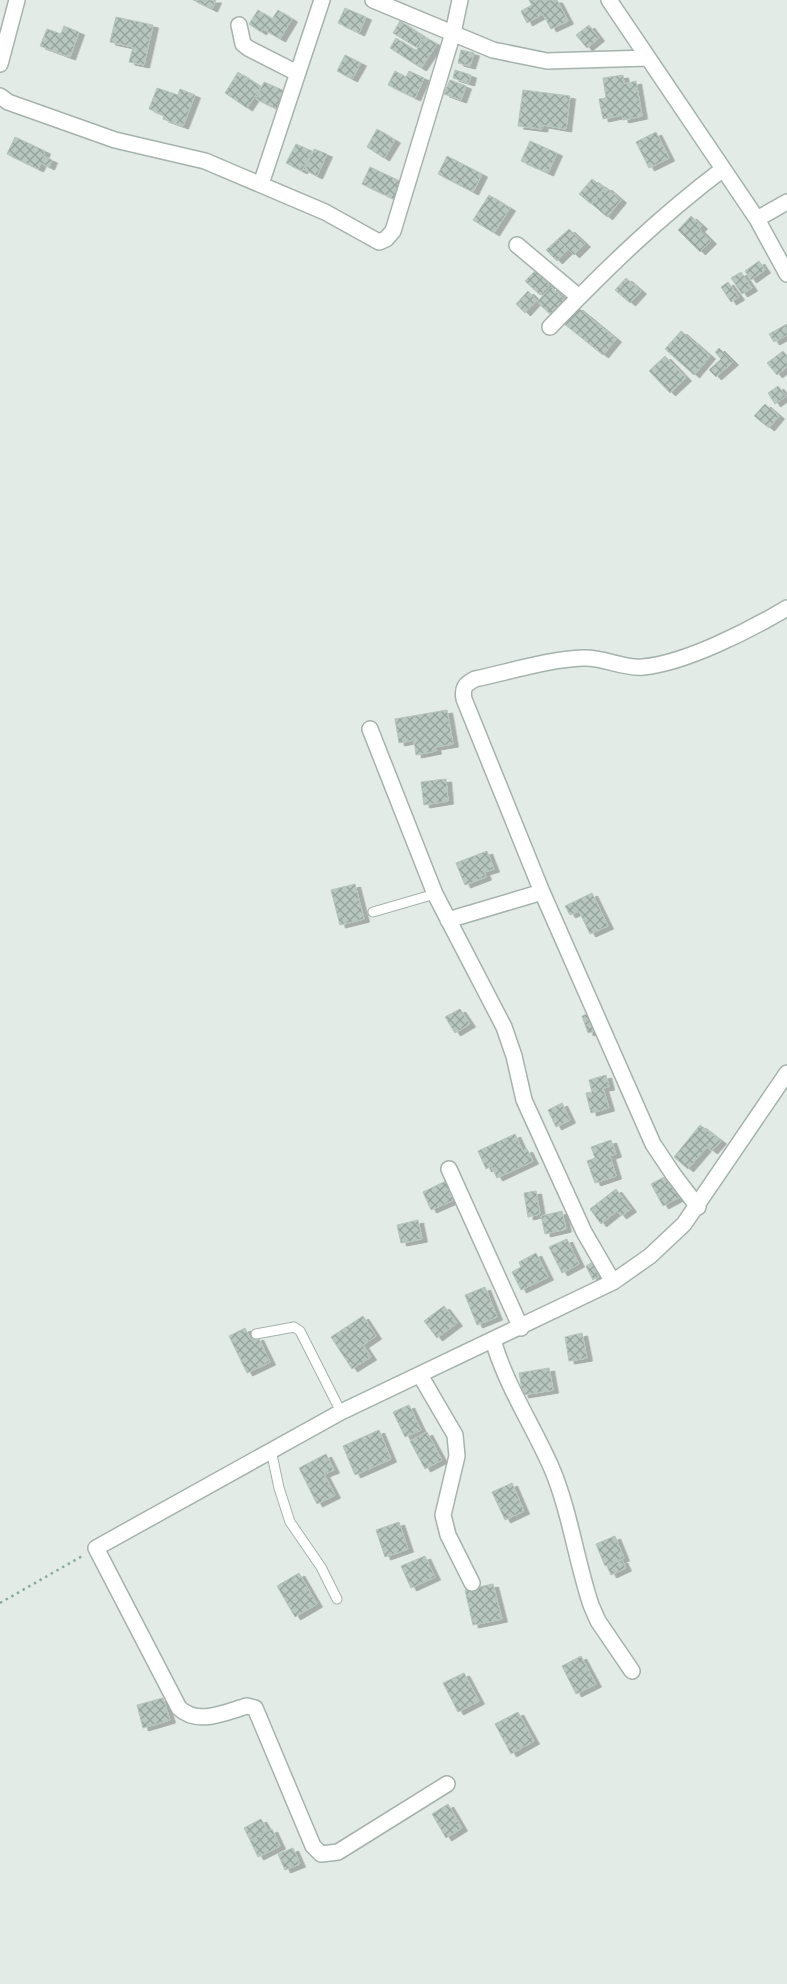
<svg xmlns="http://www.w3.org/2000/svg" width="787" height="1984" font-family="'Exo 2',sans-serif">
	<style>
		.building { fill: url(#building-cross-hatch); stroke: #b4c5bc; filter: url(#shadow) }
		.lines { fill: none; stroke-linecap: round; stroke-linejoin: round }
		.service-casing { stroke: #a5b3ac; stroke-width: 11 }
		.minor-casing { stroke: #a5b3ac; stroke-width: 18 }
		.path { stroke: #83ae9b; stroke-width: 2.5; stroke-dasharray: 2.5 4; stroke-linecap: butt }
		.service { stroke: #fff; stroke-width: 9 }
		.minor { stroke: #fff; stroke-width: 15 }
	</style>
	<defs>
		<pattern id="building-cross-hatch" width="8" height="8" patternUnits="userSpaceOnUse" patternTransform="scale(1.25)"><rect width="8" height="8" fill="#b7c6be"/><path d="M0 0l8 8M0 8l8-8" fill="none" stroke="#94a29b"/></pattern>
		<filter id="shadow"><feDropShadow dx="5.5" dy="3" stdDeviation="0" flood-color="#0004"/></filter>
	</defs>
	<rect width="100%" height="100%" fill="#e2ebe6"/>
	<path class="building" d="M193,0H216L212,9Z
		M529,0H557L568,21L551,29L543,14L527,23L521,11L532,5Z
		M345,8L366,17L359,33L338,23Z
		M258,10L272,19L278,10L292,19L280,39L263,29L261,32L249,24Z
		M116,17L153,25L144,65L129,62L133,47L110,42Z
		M400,21L423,36L416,47L393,33Z
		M589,25L599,38L587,48L576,35Z
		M64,26L79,32L70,57L40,46L47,29L61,34Z
		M425,37L437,44L421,68L390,48L396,38L416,51Z
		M461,50L474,53L470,66L458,63Z
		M345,55L361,63L352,79L337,71Z
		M455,70L471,75L469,83L453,78Z
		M395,71L406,77L409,71L424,78L415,98L388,85Z
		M238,72L261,87L247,108L225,93Z
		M623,75L624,84L636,81L642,116L623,120L622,115L603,119L599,99L606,98L603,78Z
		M450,80L466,86L461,100L444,94Z
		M264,82L287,92L279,110L256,99Z
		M157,88L178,95L180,89L195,95L183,126L163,119L164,115L149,109Z
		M523,90L570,96L566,129L543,125L542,129L518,126Z
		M377,129L395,140L384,158L367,147Z
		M656,132L669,158L649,168L636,142Z
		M15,137L45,151L43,156L52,160L49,167L41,163L38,169L7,154Z
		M530,141L557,153L548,173L521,161Z
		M296,144L312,151L302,171L286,163Z
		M314,149L327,154L317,176L305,170Z
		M447,156L482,174L473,192L438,174Z
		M370,167L404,183L396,200L362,184Z
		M592,179L604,188L591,204L579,194Z
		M606,187L621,200L607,217L592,204Z
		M489,195L510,208L494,233L473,220Z
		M691,216L702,226L699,229L711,241L700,252L678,230Z
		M569,229L585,244L574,255L558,239Z
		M558,239L568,250L557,261L546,250Z
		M759,261L765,270L751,280L745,271Z
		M535,271L550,285L540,295L525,281Z
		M741,272L752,288L742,294L731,278Z
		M626,278L641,291L630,303L615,290Z
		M728,282L739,297L731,302L721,287Z
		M551,287L565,300L551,315L537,302Z
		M528,291L537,300L525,313L516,304Z
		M577,307L616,339L603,355L563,323Z
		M787,324V335L774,342L769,334Z
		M681,331L710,356L694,375L665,349Z
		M719,348L733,362L716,377L709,370L721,359L715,352Z
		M783,351L787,356V367L777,375L767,363Z
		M665,356L686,378L670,393L649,371Z
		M778,386L786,396L775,404L768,393Z
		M765,404L779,416L769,428L754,416Z
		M447,710L453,744L435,747L436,751L416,755L414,740L399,743L395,719Z
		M446,779L448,801L424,805L421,782Z
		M487,851L494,869L484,872L486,877L465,885L456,863Z
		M355,884L364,919L340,925L331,890Z
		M592,893L608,926L590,934L579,911L570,915L565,906Z
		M460,1009L470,1024L455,1033L445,1017Z
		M592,1012L598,1030L588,1033L582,1016Z
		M606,1075L609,1087L603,1088L609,1108L591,1113L586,1093L592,1092L589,1080Z
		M562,1103L570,1120L556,1127L548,1110Z
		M700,1125L721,1141L712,1151L707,1147L688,1169L674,1157Z
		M515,1134L523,1151L527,1149L533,1161L497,1178L491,1166L486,1169L478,1151Z
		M611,1140L616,1154L610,1156L616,1176L595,1183L587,1161L595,1158L591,1147Z
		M668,1175L680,1197L663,1206L651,1184Z
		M448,1180L456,1199L431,1210L423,1192Z
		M616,1189L631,1209L621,1216L617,1211L601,1224L590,1209Z
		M536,1191L540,1214L528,1217L524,1193Z
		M562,1211L566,1229L545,1234L541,1216Z
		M418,1220L422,1239L401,1243L397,1225Z
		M567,1239L579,1264L562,1273L549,1247Z
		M536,1253L548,1277L521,1290L512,1272L521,1267L519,1262Z
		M596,1260L603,1274L593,1280L586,1266Z
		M485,1287L497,1317L477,1325L465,1295Z
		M444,1306L457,1323L437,1338L424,1321Z
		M363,1316L376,1336L363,1345L371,1357L352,1369L331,1337Z
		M245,1328L251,1340L258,1337L270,1362L247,1373L229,1336Z
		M582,1333L587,1358L569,1361L565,1337Z
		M549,1368L553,1390L523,1395L519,1373Z
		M409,1405L421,1430L405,1437L393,1412Z
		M379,1430L391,1459L355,1475L343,1446Z
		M427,1432L442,1460L425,1469L410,1441Z
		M326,1454L334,1470L324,1474L335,1495L317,1504L299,1468Z
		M512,1483L524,1511L505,1520L492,1492Z
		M399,1522L408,1549L385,1557L376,1530Z
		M615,1536L624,1558L605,1566L596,1544Z
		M425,1556L435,1577L411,1588L401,1566Z
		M622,1560L626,1568L611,1575L607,1566Z
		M299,1573L317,1604L295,1617L277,1586Z
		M493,1584L502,1619L473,1625L465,1590Z
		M581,1656L596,1684L576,1694L562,1666Z
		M464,1673L479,1701L458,1712L443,1683Z
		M163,1698L170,1720L143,1728L137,1705Z
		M518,1712L534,1741L511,1754L495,1724Z
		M448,1804L462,1828L446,1838L432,1814Z
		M261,1819L268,1831L250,1840L244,1828Z
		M272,1829L280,1846L258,1857L250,1840Z
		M293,1848L300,1864L285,1870L278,1854Z"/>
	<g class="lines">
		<defs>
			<path id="service" d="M373,912L435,894
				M256,1334L294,1327L300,1331L341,1412
				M271,1450L279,1488L290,1522L321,1567L337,1599"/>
			<path id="minor" d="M373,0L493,50L547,61L648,58
				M609,0L757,219L787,274
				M239,25L243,44L248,48L297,73
				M0,64L17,0
				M0,96L8,102L115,140L205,161L325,212L379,242L386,239L393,231L453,33L460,0
				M261,184L322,0
				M757,219L787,202
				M517,245L579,297
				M550,327C607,268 657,219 723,169
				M370,729L435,894L504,1027L514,1056L524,1100L584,1232L613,1282
				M448,920L542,892
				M449,1169L521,1328
				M698,1207L673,1174L653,1144L542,892L464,699C462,688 465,684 475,679C508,672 550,659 583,658C604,657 623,669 643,667C686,663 750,630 787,608
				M493,1340C506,1386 533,1425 552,1469C570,1512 576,1560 591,1605L598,1621L632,1671
				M420,1375L455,1435L457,1456L443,1515L448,1535L472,1583
				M447,1784L338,1852L321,1854L313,1846L255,1708L247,1706C226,1712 198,1726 179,1708L96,1548L341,1412L613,1282L650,1256L684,1224L787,1073"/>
		</defs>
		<use href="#service" class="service-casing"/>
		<use href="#minor" class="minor-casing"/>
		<path class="path" d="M0,1603L84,1555"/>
		<use href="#service" class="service"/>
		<use href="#minor" class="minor"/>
	</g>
</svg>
